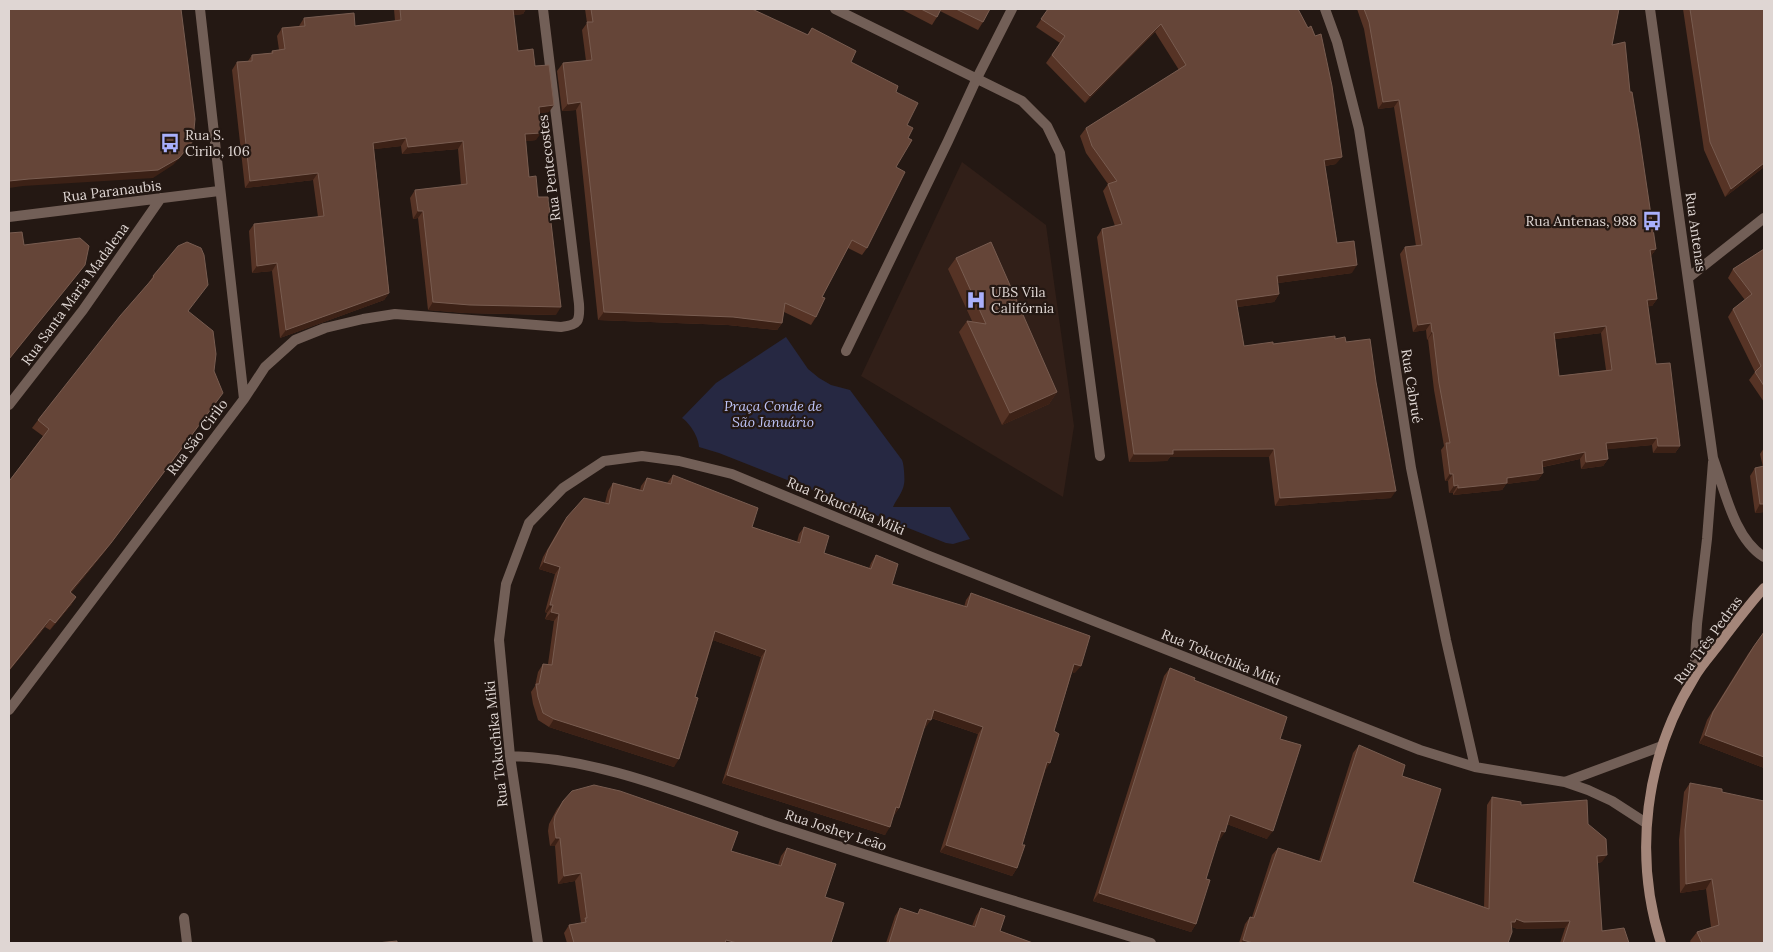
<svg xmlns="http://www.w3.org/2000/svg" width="1773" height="952" font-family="Lora,serif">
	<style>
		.built { fill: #311f18 }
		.green { fill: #262842 }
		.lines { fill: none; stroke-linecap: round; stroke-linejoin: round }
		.street { stroke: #725f57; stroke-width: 10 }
		.secondary { stroke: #a4867a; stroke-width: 10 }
		.wall { fill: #563325; fill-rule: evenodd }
		.shaded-wall { fill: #3c2116 }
		.building { fill: #654538; stroke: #785c50; fill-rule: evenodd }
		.labels { text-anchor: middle; stroke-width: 4.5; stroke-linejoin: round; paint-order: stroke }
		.poi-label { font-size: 14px; fill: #dfd6d3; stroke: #241813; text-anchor: start }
		.street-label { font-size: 14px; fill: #dfd6d3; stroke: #241813 }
		.park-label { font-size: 14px; font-style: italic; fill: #bec4f8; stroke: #241813 }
	</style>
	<rect width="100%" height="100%" fill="#241813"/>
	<path class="built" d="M962,162L1046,225L1074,426L1063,497L861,376Z"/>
	<path class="green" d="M786,337L808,369L819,378L831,385L850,390L902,460C904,464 905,480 904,484C903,492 896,500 893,507H950L970,539L953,544L946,543L719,453L699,447C699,438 690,423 682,418L716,383Z"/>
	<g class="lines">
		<path class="street" d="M835,9L1022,101L1047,126L1060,153L1100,456
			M1325,9L1337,42L1359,129L1411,468L1446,640L1475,767
			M1650,9L1713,458C1725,491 1734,538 1764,557
			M9,217L219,191
			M1688,278L1764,218
			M846,351L948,141L977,78L1012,9
			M244,399L265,367L295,340L325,328L363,319L395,314L561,327C579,325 580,321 579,304L543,9
			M9,405L83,310L161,198
			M1694,677L1697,624L1707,539L1713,462
			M9,710L244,399L200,9
			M510,756C606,758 696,800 786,829C907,869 1029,905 1151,943
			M1565,782L1662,746
			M184,918L187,943
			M538,943L510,756L499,640L506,584L529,523L563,488L604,461L642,456L679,461L732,474L927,555L1420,750L1475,767L1565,782L1588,790L1612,801L1646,823"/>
		<path class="secondary" d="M1661,943C1633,855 1645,757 1694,678C1700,667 1709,657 1717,647C1732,627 1747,607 1764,588"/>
	</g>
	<path class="wall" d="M394,9H526L523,14L513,15L518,51L535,66L549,112L539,113L536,140L526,141L529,177L538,197L556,315L465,313L428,310L418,218L413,219L410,198L415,190L461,185L458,149L402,154L401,146L374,149L389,293L384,300L280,338L272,271L252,273L249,231L254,224L318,217L313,180L245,188L232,70L237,62L248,61L252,55L271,53L272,51L279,50L277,36L282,28L299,26L304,18L355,26L395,21Z
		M585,9H752L807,35L812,28L851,62L896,92L907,125L908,138L896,167L867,248L862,255L848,248L822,297L816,317L811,325L784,312L782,323L777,330L728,325L598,320L576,110L562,111L557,71L563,63L586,61L582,30L587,23Z
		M901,9H990L983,22L978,30L940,11L937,17L932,25Z
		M1048,9H1298L1336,164L1325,166L1337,243L1352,273L1278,283L1279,294L1274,302L1237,307L1244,346L1273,344L1335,339L1346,342L1391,498L1275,506L1269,457H1170L1167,461L1129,462L1097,237L1102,229L1115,226L1103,191L1108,184L1086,153L1080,136L1086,128L1179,70L1155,32L1085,103L1046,63L1060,43L1036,27Z
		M1357,9H1619L1612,45L1630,92L1656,249L1651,256L1657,299L1652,306H1648L1656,364L1680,446L1675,453H1653L1652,445L1607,449L1608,459L1603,466L1581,469L1580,459L1543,467V473L1538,480L1506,484L1502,490L1453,495V493H1449L1448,481H1445L1441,450L1444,446L1434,390L1428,339L1427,340L1426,330L1413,332L1400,254L1405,247L1416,246L1394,107L1378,109L1364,29ZM1601,333L1606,370L1559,376L1555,339Z
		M1683,9H1764V167L1725,197L1704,150Z
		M1764,249V402L1749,380L1755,372L1728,317L1733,309L1745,300L1728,278L1733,269Z
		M956,258L1057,392L1049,404L1002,425L959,332L967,321H972L948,269Z
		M153,276L188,311L106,550L71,593L76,597L71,605L50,630L45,627L9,671V480H10L43,436L32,428L38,420L148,284Z
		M1764,448V512L1755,513L1750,476L1755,468L1763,467L1760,454Z
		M673,475L752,527L797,542L799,534L804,527L824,553L869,568L871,563L876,555L892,584L964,607L966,600L971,593L1075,673L1072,672L1054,731L1045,771L1022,845L1017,868L1012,876L940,852L978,734L931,718L925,728L924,727L899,808L894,815L885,835L722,783L761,657L713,640L674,767L549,727L538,720L533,704L531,692L535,686L538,672L543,664H548L554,621L545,619L547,613L545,612L555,574L539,569L543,557L562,524L567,517L605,503L608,491L613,483L640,490L641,486L647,478L667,483Z
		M1764,632V768L1699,743L1707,720L1748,654Z
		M1170,668L1194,680L1280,739L1267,839L1227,824L1219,841L1218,840L1206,879L1196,924L1191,932L1093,901L1164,676Z
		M1359,745L1402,776L1413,882L1484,907L1487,805L1492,797L1588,824L1602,862L1597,863L1602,931L1629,943H1560L1565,928L1518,929L1512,927L1508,943H1239L1245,924L1250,917H1252L1272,855L1278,848L1319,861L1353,753Z
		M1690,783L1722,792L1764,943H1691L1690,941L1697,932L1711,927L1706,889L1680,893L1679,840L1684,792Z
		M563,801L778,865L781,856L787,848L825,897L831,943H567L564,933L569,925L581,923L575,881L558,884L555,846H550L548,831L549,824L557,809Z
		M900,908L917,914L920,909L972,926L976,916L981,908L1000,931L1033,943H886L895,916Z"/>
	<path class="shaded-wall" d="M512,9H526L523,14L508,16Z
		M1161,24L1155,32L1085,103L1090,96Z
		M1399,100L1394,107L1378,109L1383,102Z
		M581,102L576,110L562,111L568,104Z
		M554,105L549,112L533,114L539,107Z
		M541,133L536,140L520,142L525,134Z
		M406,138L401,146L368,150L373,143Z
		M193,141L188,149L173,165L153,178L23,186L9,188V181Z
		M463,141L458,149L402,154L408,147Z
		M1342,157L1336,164L1319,167L1324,160Z
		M1764,163V167L1725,197L1731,189Z
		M318,173L313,180L245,188L250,181Z
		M418,211H423L418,218L413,219Z
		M1656,249L1651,256L1650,250Z
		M277,263L272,271L252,273L257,266Z
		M85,265L79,273L9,360V359Z
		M1357,265L1352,273L1271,284L1277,276Z
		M389,293L384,300L280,338L286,330Z
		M1279,294L1274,302L1231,308L1236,300Z
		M1657,299L1652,306L1642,307L1647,300Z
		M433,302L561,307L556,315L465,313L428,310Z
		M604,312L733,317L782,323L777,330L728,325L598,320Z
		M1431,323L1426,330L1413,332L1418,325Z
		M1606,326L1601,333L1549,340L1554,333Z
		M1432,332H1433L1428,339L1427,340Z
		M1057,392L1049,404L1002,425L1010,413Z
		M218,401L106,550L65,600L70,592Z
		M1657,438L1652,445L1601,450L1606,443Z
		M1658,446H1680L1675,453H1653Z
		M1274,449L1269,457H1170L1167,461L1129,462L1134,454L1173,450Z
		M1585,452L1580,459L1537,468L1542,461Z
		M1608,459L1603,466L1581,469L1586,462Z
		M1543,473L1538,480L1506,484L1502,490L1453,495L1458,488L1507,478Z
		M1450,474H1453L1448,481H1445Z
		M1458,485L1453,493H1449L1454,486Z
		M1396,491L1391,498L1275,506L1280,498Z
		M1760,504H1764V512L1755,513Z
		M544,562L560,567L555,574L539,569Z
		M76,597L71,605L50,630L55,623Z
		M550,605H553L547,613L545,612Z
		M551,612L559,614L554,621L545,619Z
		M50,619L45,627L9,671V670Z
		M715,631L766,650L761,657L710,639Z
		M1074,664L1081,666L1075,673L1069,671Z
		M934,710L983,727L978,734L929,717Z
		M554,719L679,759L674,767L549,727Z
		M927,719L931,720L925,728L921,727Z
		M1705,735L1764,757V768L1699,743Z
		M1047,762L1050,763L1045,771L1042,770Z
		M727,775L890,827L885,835L722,783Z
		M896,807L899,808L894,816Z
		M1230,815L1273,831L1267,839L1224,823Z
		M1221,831L1225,832L1219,841L1215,839Z
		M556,838H560L555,846H550Z
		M946,845L1017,868L1012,876L940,852Z
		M1607,855L1602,862L1592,863L1597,856Z
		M581,873L575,881L558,884L564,876Z
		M1712,879L1706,889L1680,893L1686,884Z
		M1099,893L1196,924L1191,932L1093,901Z
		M1516,919L1570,921L1565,928L1518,929L1512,927L1511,922Z
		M726,940L737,943H724Z
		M1243,940L1253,943H1241Z"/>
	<path class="building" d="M9,9H181L195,119L193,141L179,158L158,170L29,179L9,181Z
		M400,9H513L518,51L533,49L535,66L549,65L554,105L539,107L541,133L525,134L529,177L536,176L538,197H548L561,307L470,305L433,302L423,211H418L415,190L467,184L463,141L408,147L406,138L373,143L389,293L286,330L277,263L257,266L254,224L324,216L318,173L250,181L237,62L252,61V55L273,53L272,51L285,49L282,28L305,26L304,18L354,13L355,26L401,20Z
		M591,9H752L808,35L812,28L856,51L851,62L898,86L896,92L918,103L907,125L913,128L908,138L912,140L896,167L905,172L867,248L852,240L822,297L825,298L816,317L785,303L782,323L733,317L604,312L581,102L568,104L563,63L592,60L587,22H593Z
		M921,9H941L937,17Z
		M956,9H990L983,22Z
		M1048,9H1298L1308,28L1311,26L1315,36L1321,34L1332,86L1342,157L1324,160L1337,243L1354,241L1357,265L1277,276L1279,294L1236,300L1244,346L1273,342V344L1335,336V339L1345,337L1346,342L1370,339L1376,382L1396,491L1280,498L1274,449L1173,450V454H1134L1102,229L1122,224L1108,184L1117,181L1092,146L1086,128L1186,65L1161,24L1090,96L1052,55L1065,36L1041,19Z
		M1364,9H1619L1612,45L1625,42L1630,92H1632L1639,134L1656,249L1650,250L1657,299L1647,300L1656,364L1670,363L1680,446H1658L1657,438L1606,443L1608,459L1586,462L1585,452L1542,461L1543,473L1507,478V483L1458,488V485L1454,486L1453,474H1450L1446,443H1450L1439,383L1433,332H1432L1431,323L1418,325L1405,247L1422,245L1399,100L1383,102L1369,22ZM1606,326L1612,370L1559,376L1554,333Z
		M1690,9H1764V163L1731,189L1710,142Z
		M22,232L24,245L80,238L89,246L85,265L9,359V233Z
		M187,242L201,248L204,255L208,285L188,311L213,331L216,354L214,371L223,393L111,543L70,592L76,597L55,623L50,619L9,670V480H10L49,429L38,420L120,316L154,277L153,276L178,246Z
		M991,242L1057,392L1010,413L967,321L986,324L956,258Z
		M1764,249V386L1755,372L1761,366L1733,309L1752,294L1733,269Z
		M1764,466V504H1760L1755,468Z
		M673,475L758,508L752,527L800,543L804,527L829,536L824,553L871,569L876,555L898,564L892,584L967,607L971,593L1090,636L1081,666L1074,664L1054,731L1059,734L1050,763L1047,762L1022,845H1025L1017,868L946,845L983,727L934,710L931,720L927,719L899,808L896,807L890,827L727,775L766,650L715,631L695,697L698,698L679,759L554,719L543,713L538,697L536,684H539L543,664L552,665L559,614L551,612L553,605H550L560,567L544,562L548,550L567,517L584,498L609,504L613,483L643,491L647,478L671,484Z
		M1764,632V757L1705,735L1713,712L1754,646Z
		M1170,668L1195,678L1194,680L1287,717L1280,739L1301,745L1273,831L1230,815L1225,832L1221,831L1206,879L1210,880L1196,924L1099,893Z
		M1359,745L1405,765L1402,776L1441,789L1413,882L1489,909L1492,797L1521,802V805L1587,800L1588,824L1606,839L1607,855L1597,856L1602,931L1624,928L1629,943H1563L1570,921L1524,922L1516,919L1515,922H1511L1512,932L1508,943H1253L1243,940L1250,917L1254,918L1278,848L1321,862Z
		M1690,783L1722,789V792L1764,801V943H1702L1697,932L1719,925L1712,879L1686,884L1685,830Z
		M594,785L620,791L738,832L731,851L781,866L787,848L836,864L825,897L844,903L831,943H737L726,940L725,943H574L569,925L586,922L585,918H587L581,873L564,876L560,838H556L554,823L555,816L563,801L572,791Z
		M900,908L918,914L920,909L975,927L981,908L1005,916L1000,931L1033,943H889Z
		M397,941V943H377Z"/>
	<defs>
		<symbol id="bus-bare" viewBox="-9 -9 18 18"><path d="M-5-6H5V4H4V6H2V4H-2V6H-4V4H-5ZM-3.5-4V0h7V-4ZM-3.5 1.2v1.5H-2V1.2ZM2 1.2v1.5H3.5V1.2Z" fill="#a9b0fc" stroke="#241813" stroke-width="2.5" paint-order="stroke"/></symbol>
		<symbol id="hospital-bare" viewBox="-9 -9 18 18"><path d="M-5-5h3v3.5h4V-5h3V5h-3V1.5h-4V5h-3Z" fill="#a9b0fc" stroke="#241813" stroke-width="2.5" paint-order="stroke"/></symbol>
	</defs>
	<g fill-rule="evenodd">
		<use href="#bus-bare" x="156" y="129" width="28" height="28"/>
		<use href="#bus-bare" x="1638" y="207" width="28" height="28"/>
		<use href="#hospital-bare" x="962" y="286" width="28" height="28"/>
	</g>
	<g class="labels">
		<g class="poi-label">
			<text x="185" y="140">Rua S.<tspan x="185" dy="16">Cirilo, 106</tspan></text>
			<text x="1637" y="226" text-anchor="end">Rua Antenas, 988</text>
			<text x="991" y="297">UBS Vila<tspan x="991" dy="16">Califórnia</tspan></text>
		</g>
		<g class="street-label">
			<text transform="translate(549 168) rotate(-97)" y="5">Rua Pentecostes</text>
			<text transform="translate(112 191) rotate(-7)" y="5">Rua Paranaubis</text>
			<text transform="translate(1696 232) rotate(82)" y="5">Rua Antenas</text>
			<text transform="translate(75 294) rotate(-54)" y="5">Rua Santa Maria Madalena</text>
			<text transform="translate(1412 386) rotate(81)" y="5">Rua Cabrué</text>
			<text transform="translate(197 437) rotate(-53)" y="5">Rua São Cirilo</text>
			<text transform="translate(846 506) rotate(23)" y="5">Rua Tokuchika Miki</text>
			<text transform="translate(1708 640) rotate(-54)" y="5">Rua Três Pedras</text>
			<text transform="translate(1221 657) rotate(22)" y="5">Rua Tokuchika Miki</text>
			<text transform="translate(496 744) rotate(-96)" y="5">Rua Tokuchika Miki</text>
			<text transform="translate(836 830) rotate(18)" y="5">Rua Joshey Leão</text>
		</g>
		<g class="park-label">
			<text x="773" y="411">Praça Conde de<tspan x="773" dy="16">São Januário</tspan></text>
		</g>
	</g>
	<rect width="1773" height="952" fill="none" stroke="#dfd6d3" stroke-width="20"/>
</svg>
